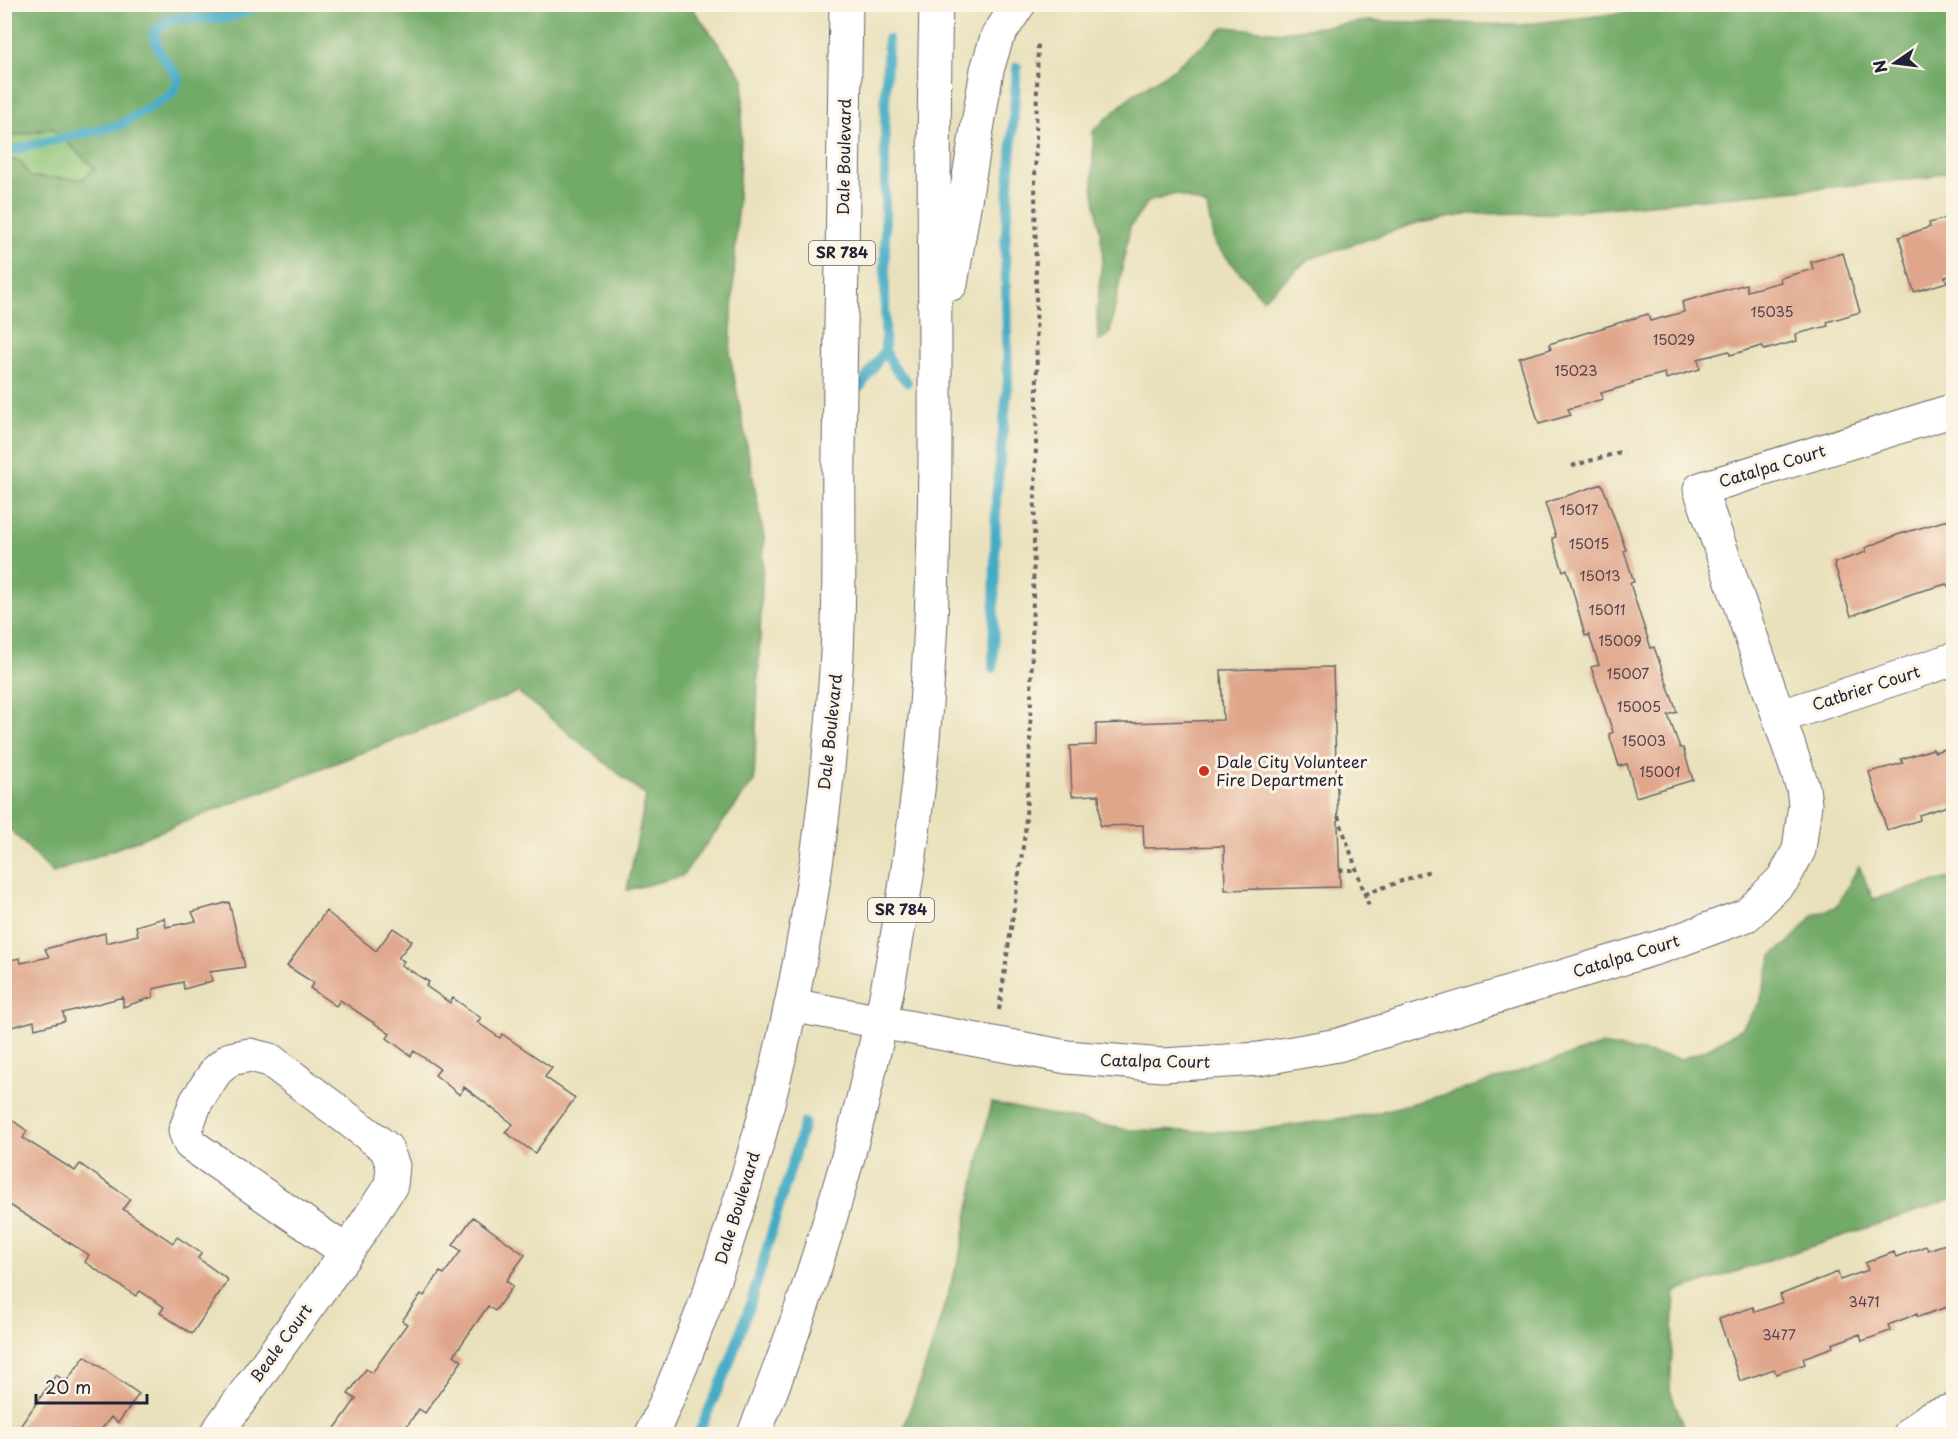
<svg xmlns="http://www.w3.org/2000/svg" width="1958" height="1439" font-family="'Playpen Sans',sans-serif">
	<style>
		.green { fill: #8dc476; stroke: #587358; stroke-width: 1.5 }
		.forest { fill: #72aa67; stroke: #4a6651; stroke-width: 1.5 }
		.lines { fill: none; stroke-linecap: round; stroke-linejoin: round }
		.stream { stroke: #45abc5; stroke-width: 10 }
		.building { fill: #e0a68b }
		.minor-casing { stroke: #686568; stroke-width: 35 }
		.major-casing { stroke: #686568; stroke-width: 35 }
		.path { stroke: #686568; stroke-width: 4; stroke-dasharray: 4.5 4.5; stroke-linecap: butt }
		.minor { stroke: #fff; stroke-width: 33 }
		.major { stroke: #fff; stroke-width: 33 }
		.poi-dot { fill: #c8321e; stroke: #fcf5e5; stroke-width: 2 }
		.labels { text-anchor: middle; stroke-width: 6; stroke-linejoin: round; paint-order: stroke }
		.number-label { font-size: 14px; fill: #52434f }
		.shield { fill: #fcf5e5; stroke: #63616e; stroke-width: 1.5 }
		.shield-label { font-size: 15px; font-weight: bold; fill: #22223b }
		.street-label { font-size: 16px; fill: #22223b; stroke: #fcf5e5 }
		.poi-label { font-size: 16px; fill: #22223b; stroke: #fcf5e5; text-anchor: start }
	</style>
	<rect width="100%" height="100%" fill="#fcf5e5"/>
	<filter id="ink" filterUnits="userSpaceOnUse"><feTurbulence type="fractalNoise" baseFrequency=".0167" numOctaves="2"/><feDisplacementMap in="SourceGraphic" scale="12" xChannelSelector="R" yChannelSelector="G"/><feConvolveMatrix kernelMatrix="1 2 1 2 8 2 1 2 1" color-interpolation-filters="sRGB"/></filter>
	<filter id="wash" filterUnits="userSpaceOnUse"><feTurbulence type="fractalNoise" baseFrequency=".008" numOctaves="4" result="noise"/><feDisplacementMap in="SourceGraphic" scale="24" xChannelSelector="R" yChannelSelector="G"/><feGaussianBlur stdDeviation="1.35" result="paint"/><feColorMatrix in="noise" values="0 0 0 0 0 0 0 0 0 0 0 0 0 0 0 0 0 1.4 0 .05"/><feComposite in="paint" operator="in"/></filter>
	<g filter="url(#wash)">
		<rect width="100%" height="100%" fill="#e9e1bc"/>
		<path class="green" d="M52,128L95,169L82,179L30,177L20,161L5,159V138Z"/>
		<path class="forest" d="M1702,4L1953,5V169L1927,178L1553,213L1470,214L1414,224L1309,259L1263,299L1214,243L1207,206L1176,194L1148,202L1130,227L1110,333L1098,342L1097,311L1103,251L1093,186V131L1131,96L1172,70L1225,27L1281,32L1369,21L1518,25Z
			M4,5H690L744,79L730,355L764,537L754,781L682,876L627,890L646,796L518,692L53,873L5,824V159L20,161L30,177L82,179L95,169L52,128L5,138Z
			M1859,866L1873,899L1953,877V1199L1675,1292L1670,1391L1687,1434H901L927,1362L959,1258L991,1103L1129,1130L1244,1132L1372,1114L1462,1090L1601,1045L1682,1059L1709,1048L1742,1028L1760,1002L1772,956L1790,941L1814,915L1837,906Z"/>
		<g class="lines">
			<path class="stream" d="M888,39L885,104V350L892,365L907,382
				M4,152L120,125L172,94L179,79L159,51L153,33L171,19L228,18L259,6L272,4
				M860,387L885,350
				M993,668L996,499L1008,382L1005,246L1017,67
				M698,1434L728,1367L751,1302L804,1123"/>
		</g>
		<g id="blocks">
			<path class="building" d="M1954,216V275L1945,277L1947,282L1914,292L1899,237L1930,227L1929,223Z
				M1843,253L1860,312L1827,322L1828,326L1796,334L1797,341L1764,350L1762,346L1730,355L1729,351L1698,359L1700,369L1666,379L1665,373L1632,382L1633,384L1601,393L1603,399L1568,409L1571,415L1539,424L1519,358L1551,349L1549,344L1648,314L1650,321L1684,312L1682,302L1746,284L1747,291L1781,282L1780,278L1813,269L1811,262Z
				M1602,484L1626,550L1624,551L1634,582L1630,583L1641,618L1651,648L1654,647L1677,712L1668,715L1680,748H1683L1693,780L1636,797L1627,764L1619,766L1609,734L1613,732L1591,667L1599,665L1589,635L1585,636L1567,569L1563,571L1552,538L1556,537L1545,503Z
				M1954,518V587L1949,588L1947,584L1914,593L1851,616L1834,563L1866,552L1865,548L1897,535Z
				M1333,667L1340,887L1225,890L1224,846L1144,848L1143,825L1100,826L1099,795L1072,796L1070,746L1096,745V724L1223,720L1221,670Z
				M1954,746V811L1951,805L1919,815L1920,820L1887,830L1869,772L1903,763L1901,759L1933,749L1935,752Z
				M229,902L245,967L210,972L212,981L184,989L183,982L153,989V997L123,1007V997L63,1013L65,1021L35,1029L34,1021L4,1029V961L20,958L21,963L49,957L45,949L105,933L106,943L138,935L136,926L164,918L166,927L196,921L192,912Z
				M326,911L376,951L393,928L412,941L398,958L404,961L401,965L429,982L426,986L450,1003L453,998L481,1018L477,1022L500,1038L502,1034L552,1068L545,1077L575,1098L535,1153L505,1132L513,1124L464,1087L460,1095L435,1075L440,1069L414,1051L411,1056L387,1038L390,1034L340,1000L336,1006L310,988L314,983L287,966Z
				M5,1115L27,1131L23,1138L75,1171L80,1164L130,1199L123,1209L173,1243L177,1237L201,1253L198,1258L228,1280L192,1334L160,1313L164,1307L140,1291L136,1296L85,1262L89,1255L5,1202Z
				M473,1217L525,1255L506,1281L513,1286L495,1311L488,1306L454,1355L462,1361L425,1413L419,1409L403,1431L408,1434H331L356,1399L348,1394L366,1369L372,1373L407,1324L402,1321L421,1294L424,1296L440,1272L444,1274L461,1251L453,1245Z
				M1954,1241V1309L1948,1311L1947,1307L1918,1317L1917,1314L1888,1325L1890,1331L1862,1341L1860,1334L1832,1344L1833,1347L1803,1358L1805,1364L1776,1374L1774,1369L1740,1381L1719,1319L1753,1307L1755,1312L1783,1302L1780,1295L1838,1272L1840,1280L1868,1270L1865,1263L1894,1252L1896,1257L1926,1246L1928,1250Z
				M85,1356L139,1394L118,1423L111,1417L98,1434H23L25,1432L19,1428L56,1375L66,1382Z"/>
		</g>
	</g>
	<g filter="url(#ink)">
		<use href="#blocks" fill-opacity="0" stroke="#686568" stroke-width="1.5"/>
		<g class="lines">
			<defs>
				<path id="minor" d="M1779,717L1954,659
					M791,1005L1067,1057L1163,1065L1259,1059L1338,1045L1663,946L1747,915L1784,878L1799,850L1805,804L1803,788L1779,717L1700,489L1954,410
					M250,1055L270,1060L386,1148L393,1166L391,1185L347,1252L190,1144L185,1131L196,1102L216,1071L230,1059Z
					M216,1434L347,1252
					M1910,1434L1931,1417L1954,1410"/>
				<path id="major" d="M951,284L987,70L997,37L1019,4
					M652,1434C760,1195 820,932 836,670C841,598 838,524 839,451C842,302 844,153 846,4
					M754,1434C857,1182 917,912 930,640C941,428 930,216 936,4"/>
			</defs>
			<use href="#minor" class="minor-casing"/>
			<use href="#major" class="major-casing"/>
			<path class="path" d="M1572,466L1624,451
				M1338,816L1370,909
				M1339,870H1356
				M1365,894L1430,871
				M999,1010L1025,833L1030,746L1037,395L1035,180L1038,42"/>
			<use href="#minor" class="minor"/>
			<use href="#major" class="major"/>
		</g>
	</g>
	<circle class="poi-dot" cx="1204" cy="771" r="6"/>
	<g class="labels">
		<g class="number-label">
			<text x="1772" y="317">15035</text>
			<text x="1674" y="345">15029</text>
			<text x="1576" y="376">15023</text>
			<text x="1579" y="515">15017</text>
			<text x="1589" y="549">15015</text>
			<text x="1600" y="581">15013</text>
			<text x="1607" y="615">15011</text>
			<text x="1620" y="646">15009</text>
			<text x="1628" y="679">15007</text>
			<text x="1639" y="712">15005</text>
			<text x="1644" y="746">15003</text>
			<text x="1660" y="777">15001</text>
			<text x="1864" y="1307">3471</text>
			<text x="1779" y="1340">3477</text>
		</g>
		<g class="shield">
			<rect x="809" y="241" width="66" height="24" rx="4.5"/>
			<rect x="868" y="898" width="66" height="24" rx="4.5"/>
		</g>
		<g class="shield-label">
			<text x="842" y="258">SR 784</text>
			<text x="901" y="915">SR 784</text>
		</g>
		<g class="street-label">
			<text transform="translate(844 157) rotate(-89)" y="6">Dale Boulevard</text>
			<text transform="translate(1772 466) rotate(-17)" y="6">Catalpa Court</text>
			<text transform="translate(1866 688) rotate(-18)" y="6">Catbrier Court</text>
			<text transform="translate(830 732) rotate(-84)" y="6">Dale Boulevard</text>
			<text transform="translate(1626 956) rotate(-17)" y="6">Catalpa Court</text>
			<text transform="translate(1155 1061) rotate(1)" y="6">Catalpa Court</text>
			<text transform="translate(737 1208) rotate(-73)" y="6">Dale Boulevard</text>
			<text transform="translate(281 1343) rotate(-54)" y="6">Beale Court</text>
		</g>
		<g class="poi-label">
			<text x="1216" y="768">Dale City Volunteer<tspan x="1216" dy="18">Fire Department</tspan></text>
		</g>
	</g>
	<rect width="1958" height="1439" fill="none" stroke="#fcf5e5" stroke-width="24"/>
	<g transform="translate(1895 63) rotate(256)" stroke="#fcf5e5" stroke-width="4.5" paint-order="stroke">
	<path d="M0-4.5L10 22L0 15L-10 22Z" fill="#22223b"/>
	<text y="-9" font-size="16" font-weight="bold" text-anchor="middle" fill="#22223b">N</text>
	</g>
	<path d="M36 1394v9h111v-9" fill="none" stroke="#22223b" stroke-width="3"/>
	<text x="45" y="1394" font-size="18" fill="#22223b" stroke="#fcf5e5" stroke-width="4.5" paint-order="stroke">20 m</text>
</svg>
